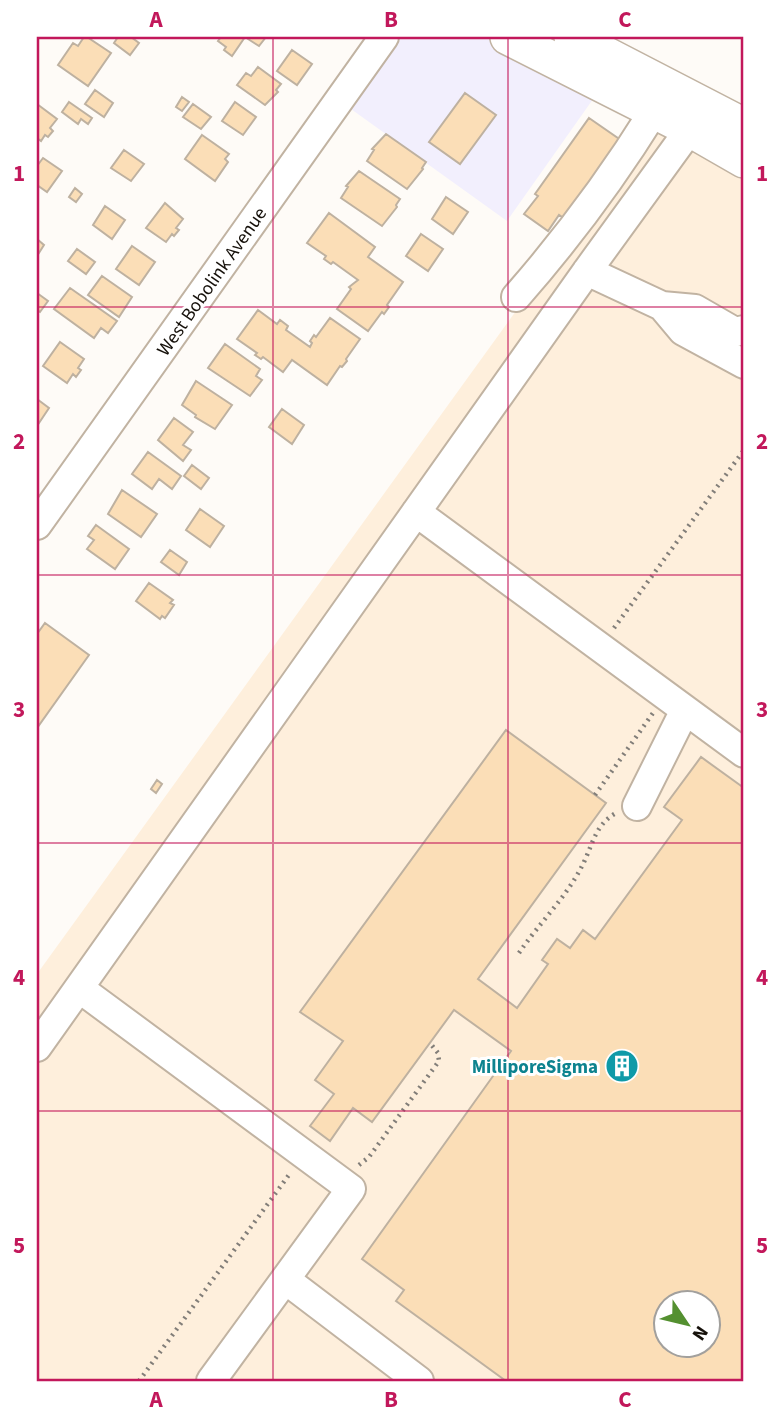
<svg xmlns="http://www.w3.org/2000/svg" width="781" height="1418" font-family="'Source Sans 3',sans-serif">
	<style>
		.commercial { fill: #f2effd }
		.industrial { fill: #feefdc; fill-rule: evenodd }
		.building { fill: #fbdeb7; stroke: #beb1a0; stroke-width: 2; fill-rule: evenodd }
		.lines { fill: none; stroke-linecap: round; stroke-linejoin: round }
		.minor-casing { stroke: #c1b3a2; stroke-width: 32 }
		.major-casing { stroke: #c1b3a2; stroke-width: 38 }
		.path { stroke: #827e79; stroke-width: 4.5; stroke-dasharray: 2 5; stroke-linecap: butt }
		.minor { stroke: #fff; stroke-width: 28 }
		.major { stroke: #fff; stroke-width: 35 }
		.grid { fill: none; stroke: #c2185b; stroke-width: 2; stroke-opacity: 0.55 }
		.labels { text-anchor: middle; stroke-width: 6; stroke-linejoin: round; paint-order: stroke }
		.street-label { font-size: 19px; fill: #16110b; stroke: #fff }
		.culture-label { font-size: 19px; font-weight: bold; fill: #0d838f; stroke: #fff; text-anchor: end }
		.neatline { fill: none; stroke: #c2185b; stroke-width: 2.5 }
		.grid-label { font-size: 23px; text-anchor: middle; font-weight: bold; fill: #c2185b }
	</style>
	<rect width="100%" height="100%" fill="#fefbf7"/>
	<path class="commercial" d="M390,37H508L603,85L507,221L344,104Z"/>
	<path class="industrial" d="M659,113L744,160V1381H37V974ZM666,1302H708V1344H666Z"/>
	<path class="building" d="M84,37H87L111,53L88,86L58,65L73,43L78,46Z
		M118,37H131L139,43L130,55L114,43Z
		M221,37H245L232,56L224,50L226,47L218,41Z
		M249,37H266L259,46L248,39Z
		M292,50L312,64L297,85L277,71Z
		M258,67L281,84L276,90L278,92L265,105L237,85L246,73L251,76Z
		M95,90L113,103L104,117L85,104Z
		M465,93L496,115L460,164L429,142Z
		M182,97L189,102L182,111L176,107Z
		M69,102L92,118L88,124L81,119L78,124L62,112Z
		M235,102L256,117L243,135L222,121Z
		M37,104L57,119L50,128L53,131L48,137L45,135L41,141L37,138Z
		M193,104L211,117L201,129L183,117Z
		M589,118L625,143L565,219L559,215L548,231L524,214L538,196L535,194Z
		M386,134L426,162L422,168L423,169L407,189L367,161L374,150L372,149Z
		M202,135L229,154L225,159L228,162L215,181L185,159Z
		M124,150L144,164L131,181L111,168Z
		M43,158L62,171L47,192L37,185V166Z
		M359,171L400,199L396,205L397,207L382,226L341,198L348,187L346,186Z
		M75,188L82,194L76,202L69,197Z
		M446,197L468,212L453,234L432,219Z
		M165,203L183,219L176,228L179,230L174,236L172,234L166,242L146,228Z
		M105,206L125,220L112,239L93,225Z
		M329,213L375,247L368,257L403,282L387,305L389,307L384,314L382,312L368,331L337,309L351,289L349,287L358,280L333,262L331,264L324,259L326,256L307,243Z
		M421,234L443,249L428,271L406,256Z
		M37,239L44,245L37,256Z
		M132,246L155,262L139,285L116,269Z
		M77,249L95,262L86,274L68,261Z
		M102,276L132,297L119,317L88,295Z
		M70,288L117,321L108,333L101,328L94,338L54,309Z
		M37,293L48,301L40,312L37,310Z
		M258,310L277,324L280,320L288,326L286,330L310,347L312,343L310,341L314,335L316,337L330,318L360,339L346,359L347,361L342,367L340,366L327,385L292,360L283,372L263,357L261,359L255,355L257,353L237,339Z
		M60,342L84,359L78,368L81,370L76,377L73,374L67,383L43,366Z
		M225,344L260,369L256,376L262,380L250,396L208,368Z
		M196,381L232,405L215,429L195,417L196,415L182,405Z
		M37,399L49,408L37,426Z
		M282,409L304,425L292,444L269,427Z
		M174,418L193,432L183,445L191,450L183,461L158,440Z
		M148,452L181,476L172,489L159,479L152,489L132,474Z
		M192,465L209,478L201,489L184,476Z
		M122,490L157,514L141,537L108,514Z
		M200,509L224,526L210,547L186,530Z
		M96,525L129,549L115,569L87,549L94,540L88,536Z
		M170,550L187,562L179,575L161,562Z
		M149,583L173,600L170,603L174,605L165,618L162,616L160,619L136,601Z
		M45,623L89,655L37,728V634Z
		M506,730L606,803L478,979L517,1008L548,964L542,960L557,939L570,948L583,930L595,939L682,820L664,807L701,757L744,788V1381H506L396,1301L404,1290L362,1259L511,1051L454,1010L372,1122L353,1108L330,1141L310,1126L334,1094L315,1080L343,1041L300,1012ZM666,1302H708V1344H666Z
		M157,780L162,784L156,793L151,789Z"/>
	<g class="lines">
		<defs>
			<path id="minor" d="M587,271L662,306L695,309L735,332L744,330
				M516,297C567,239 613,177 654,111
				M662,306L683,331L744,364
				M416,512L744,753
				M37,525L384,37
				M637,806L685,710
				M79,988L351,1189L211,1381
				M37,1047L587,271L690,129
				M286,1280L419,1381"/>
			<path id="major" d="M508,37L690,129L744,160
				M572,37L744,126"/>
		</defs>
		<use href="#minor" class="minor-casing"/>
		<use href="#major" class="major-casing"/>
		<path class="path" d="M614,628L744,450
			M595,795L653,713
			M519,953C539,923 568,896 584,862C593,843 596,824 616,813
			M359,1165L369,1157L439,1061L438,1053L430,1043
			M139,1381L291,1172"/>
		<use href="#minor" class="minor"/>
		<use href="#major" class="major"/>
	</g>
	<path class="grid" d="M273,37V1381M508,37V1381M37,307H744M37,575H744M37,843H744M37,1111H744"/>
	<defs>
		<symbol id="building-disc" viewBox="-11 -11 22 22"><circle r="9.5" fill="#0f9aa8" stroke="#fff"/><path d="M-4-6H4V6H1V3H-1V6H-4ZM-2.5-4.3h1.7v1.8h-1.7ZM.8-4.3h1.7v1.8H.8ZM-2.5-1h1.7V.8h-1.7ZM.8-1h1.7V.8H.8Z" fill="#fff"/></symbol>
	</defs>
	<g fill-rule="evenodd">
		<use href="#building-disc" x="603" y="1047" width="38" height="38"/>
	</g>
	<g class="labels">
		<g class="street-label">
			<text transform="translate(211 281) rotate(-55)" y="7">West Bobolink Avenue</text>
		</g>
		<g class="culture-label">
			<text x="598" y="1073">MilliporeSigma</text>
		</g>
	</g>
	<rect width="781" height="1418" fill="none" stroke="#ffffff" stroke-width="77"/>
	<g transform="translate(687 1324) rotate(125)"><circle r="33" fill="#ffffff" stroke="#a2a09d" stroke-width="2"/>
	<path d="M0-5L12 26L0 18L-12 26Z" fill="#549030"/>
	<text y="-10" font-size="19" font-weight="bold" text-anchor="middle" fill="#16110b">N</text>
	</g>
	<rect x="38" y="38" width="704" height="1342" class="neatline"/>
	<g class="grid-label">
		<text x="156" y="27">A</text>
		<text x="391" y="27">B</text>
		<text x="625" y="27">C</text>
		<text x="19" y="181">1</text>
		<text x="762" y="181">1</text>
		<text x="19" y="449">2</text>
		<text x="762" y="449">2</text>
		<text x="19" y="717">3</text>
		<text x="762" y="717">3</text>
		<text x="19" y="985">4</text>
		<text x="762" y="985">4</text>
		<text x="19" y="1253">5</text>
		<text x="762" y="1253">5</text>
		<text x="156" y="1407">A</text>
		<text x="391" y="1407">B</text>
		<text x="625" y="1407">C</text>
	</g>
</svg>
